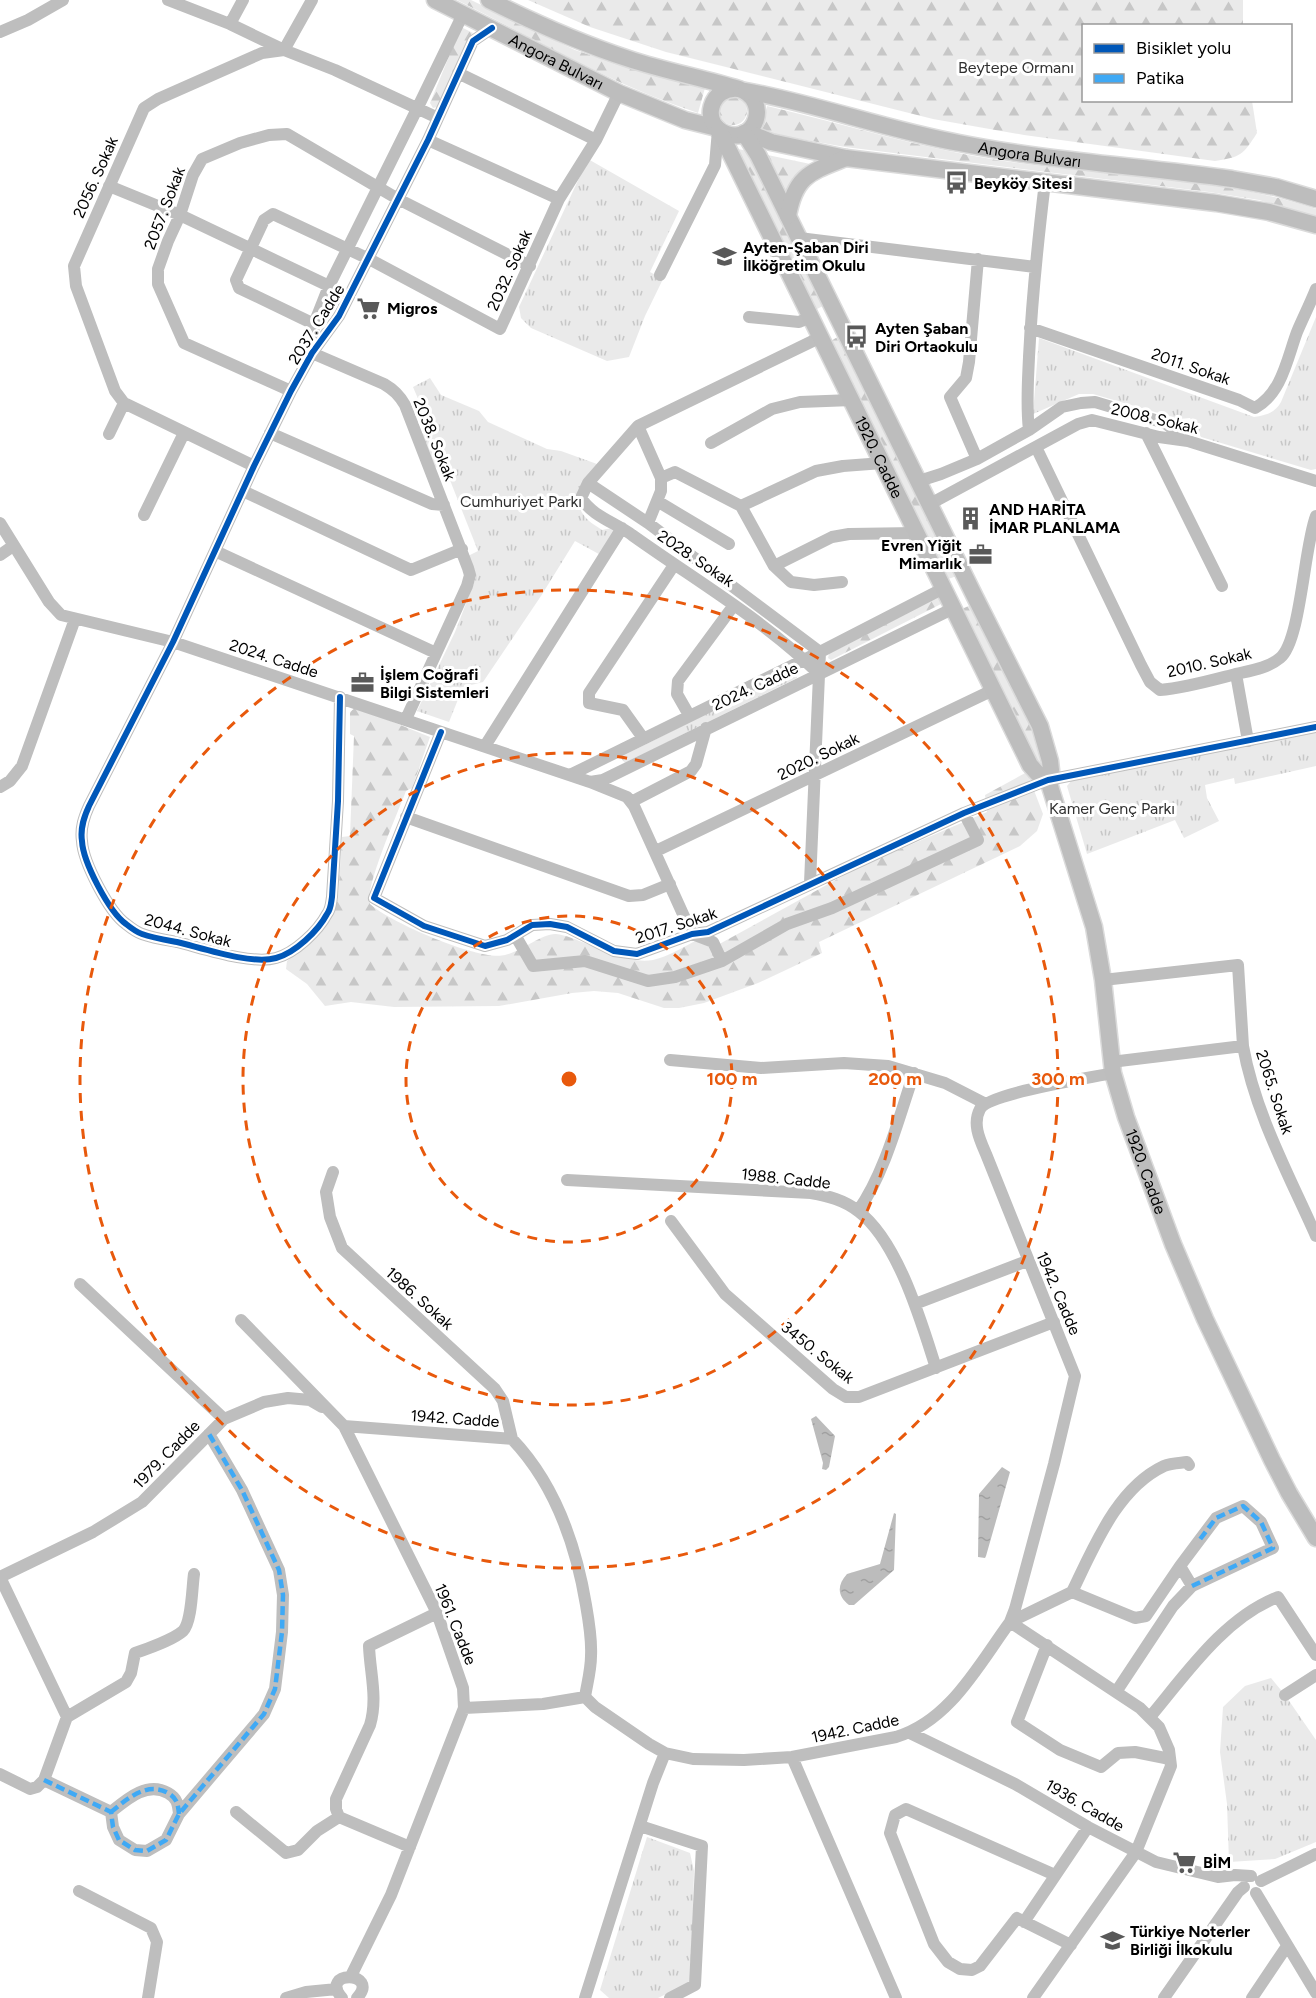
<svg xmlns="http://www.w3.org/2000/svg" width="1316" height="1998" font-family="Figtree,sans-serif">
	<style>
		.grass { fill: url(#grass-tufts) }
		.forest { fill: url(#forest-firs) }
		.water { fill: url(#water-ripples) }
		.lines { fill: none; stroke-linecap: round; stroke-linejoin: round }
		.major-casing { stroke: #dbdbdb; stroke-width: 19 }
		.minor { stroke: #bebebe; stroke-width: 12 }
		.major { stroke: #bdbdbd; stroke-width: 16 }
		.quiet { stroke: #3fa9f5; stroke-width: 4.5; stroke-dasharray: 9 4.5; stroke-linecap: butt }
		.cycleway-casing { stroke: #fff; stroke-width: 10 }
		.cycleway { stroke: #0057b8; stroke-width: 6 }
		.ring { fill: none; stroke: #e8590c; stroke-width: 3; stroke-dasharray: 10 8 }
		.labels { text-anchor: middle; stroke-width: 6; stroke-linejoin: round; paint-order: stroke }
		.street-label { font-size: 16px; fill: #000; stroke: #fff }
		.park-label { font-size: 16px; fill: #303030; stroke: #fff }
		.poi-label { font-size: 16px; font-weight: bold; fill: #000; stroke: #fff; text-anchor: start }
		.centre { fill: #e8590c; stroke: #fff; stroke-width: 3 }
		.ring-label { font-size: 18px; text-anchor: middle; font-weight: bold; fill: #e8590c; stroke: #fff; stroke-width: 6; stroke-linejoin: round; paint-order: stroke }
	</style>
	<defs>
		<pattern id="grass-tufts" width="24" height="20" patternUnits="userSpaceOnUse" patternTransform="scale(1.5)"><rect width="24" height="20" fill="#eaeaea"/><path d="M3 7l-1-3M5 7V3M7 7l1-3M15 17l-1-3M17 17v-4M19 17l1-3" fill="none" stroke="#c7c7c7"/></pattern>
		<pattern id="forest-firs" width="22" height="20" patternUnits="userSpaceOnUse" patternTransform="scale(1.5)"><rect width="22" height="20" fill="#eaeaea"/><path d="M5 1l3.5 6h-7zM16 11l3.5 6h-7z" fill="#c7c7c7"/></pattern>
		<pattern id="water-ripples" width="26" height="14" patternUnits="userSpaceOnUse" patternTransform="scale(1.5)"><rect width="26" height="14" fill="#bcbcbc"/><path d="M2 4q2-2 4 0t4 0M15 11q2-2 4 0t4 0" fill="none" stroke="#a0a0a0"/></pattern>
	</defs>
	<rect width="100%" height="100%" fill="#fff"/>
	<path class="grass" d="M588,159L679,211L650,272L663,279L645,316L629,357L607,361L531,328L521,318L519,307Z
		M1316,317V469L1311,470L1201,437L1190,418L1179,419L1093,394H1079L1033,414L1039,338L1254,417C1266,415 1275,413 1281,402Z
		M430,378L441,395L479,411L488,422L547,449L561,451L597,464L603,459L579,500C579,516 590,522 602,530L612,528L621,535L623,538L608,559L575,541L541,596L483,682L463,687L449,722L417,711L455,632L474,583L476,577L468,556L478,551L444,465L434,468L421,434L431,429L413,387Z
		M795,670L798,671L797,678L625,763L620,757Z
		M1316,732V766L1235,784L1234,778L1205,785L1207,798L1219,821L1184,838L1175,820L1087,854L1067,786L1071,781Z
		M1271,1678L1285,1695L1316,1740V1842L1275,1859L1229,1862L1227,1804L1220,1752L1223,1707L1245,1686Z
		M647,1837L690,1853L694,1871L691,1982L658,1998H609L600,1990Z"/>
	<path class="forest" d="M457,0H471L575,50L638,71L705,88L698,113C613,85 537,40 457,0Z
		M528,0H1243V25L1084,26V100L1252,101L1257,133C1243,155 1241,157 1215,161L1024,135L933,119L666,52L590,27Z
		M461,27L473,33L469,38L437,107L433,108L430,103Z
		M719 111a14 14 0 1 1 28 0a14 14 0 1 1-28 0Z
		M767,106C844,124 920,148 997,160C1103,176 1214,175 1316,209V217L1259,200L1209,192L845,147L760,132Z
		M733,148L748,151L825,305L815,310Z
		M763,154L815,165L787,198Z
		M839,336L957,576L948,579L831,341Z
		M940,596L943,603L831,660L828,658L829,654Z
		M971,605L1033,722L1045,770L1039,764L964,614V608Z
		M356,707L430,737L412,788L406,791C399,810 364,889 370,904C389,922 481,962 505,955C520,952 543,933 556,934C566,935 577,940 587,944C607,951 631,964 653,960C667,957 682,948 695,941L714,947L861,866L987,812L985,795L1027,772L1043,814L1037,831L1020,846L819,942L822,953L758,983L704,1003L679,1008H664L618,993L594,991L572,993L499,1006L394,1007L351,1002L325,1006L307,984L286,969L287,961L310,941L338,899L342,837L350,836L354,736L350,734V712Z"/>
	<path class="water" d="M816,1416L835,1436L829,1467L826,1470L822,1469L823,1463L811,1419Z
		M1002,1467L1010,1472L986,1556L985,1558L978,1557L979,1494Z
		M894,1513L896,1514L894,1570L854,1605H849C837,1596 837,1585 847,1574L880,1564Z"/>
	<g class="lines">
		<defs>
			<g id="major">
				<path id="s1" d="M435,0L619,93L685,120L717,128"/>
				<path d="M489,0C535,23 580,43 629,59C665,71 703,78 739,89C771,100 756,144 727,134C699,125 710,85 739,89"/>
				<path id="s2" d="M746,91C818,104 887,130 959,143C1049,161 1141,166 1232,179L1276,187L1316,199"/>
				<path id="s3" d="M719,130L1030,765L1037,773L1048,780"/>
				<path d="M747,132L771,142L846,158L1216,203L1269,212L1316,225"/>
				<path id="s4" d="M744,133L758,155L975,597L1040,726L1050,761L1051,770L1048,780L1094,927L1103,980L1113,1073L1126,1117L1173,1244L1205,1319L1272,1460L1289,1493L1316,1538"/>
				<path d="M788,216C795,175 811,172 846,158"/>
			</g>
		</defs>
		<use href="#major" class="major-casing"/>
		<path class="minor" d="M168,0L230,24L284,50L312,0
			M230,24L243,0
			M0,32L28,20L63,0
			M458,73L596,140
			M428,140L559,199
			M109,186L180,215L329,286
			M799,238L1035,267
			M660,275L715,165L718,130
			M749,317L799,322L811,317
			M314,324L239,288L236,280L264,220L273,214L369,259L500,329L559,199L596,140L619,93
			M1030,328L1239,400L1255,408C1282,393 1287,359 1297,332C1303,318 1310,304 1316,289
			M312,352L314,324L329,286L417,109L463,14
			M312,353L384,384C394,390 399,395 405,405L468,568L470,575L467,586L406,719
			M291,391L184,343L158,284V269L168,241L180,215L193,175L202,159L240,143L269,135L287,134L398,199L530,266
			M638,426L821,337
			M1029,430C1026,406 1028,381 1029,357C1032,298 1038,240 1045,182
			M270,433L432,504L444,505
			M1146,433L1222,586
			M109,434L124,403
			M711,443L772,409L800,402L852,400
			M1036,447L1141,665L1150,682L1160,690C1184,688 1209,681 1232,675C1248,671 1267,669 1280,658C1301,641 1304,546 1316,516
			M977,459L950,397L966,378L969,362L978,259
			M254,466L124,403L115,391L76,286L74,266L144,108L158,99L262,53L284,50L335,70L438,118
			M661,478L675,472L741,506L774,566L791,582L814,585L842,582
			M919,481L941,474L977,459L1029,430L1062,407L1081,403L1095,402L1165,423L1187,440
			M588,483L648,523L820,652L810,883
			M243,491L411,570L462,549
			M657,501L729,544
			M930,504L1078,424L1092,420L1159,437L1188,441L1316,481
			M741,506L816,471L843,466L883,463
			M144,515L184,433
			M0,523L49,602L61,615L173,642L590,782L603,780L954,608
			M648,523L661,491V478L638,426L588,483L581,498C592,516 616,523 632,535C695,580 764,620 819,674
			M215,551L436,653
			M0,555L13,546
			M774,566L832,537L849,534L917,533
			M1236,674L1248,741
			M340,697L338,801L332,897C331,903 331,909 327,914C318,931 295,953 276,958C251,965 202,948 177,942C166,940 153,938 142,934C136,932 131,928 126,924C109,912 83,862 82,841C80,828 84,817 89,806L173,642L254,466L291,391L312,353L339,316L428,140L473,41L492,28
			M689,715L677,694L678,681L734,605
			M441,732L374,898L424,926L485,946L507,940L532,925L550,924L567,927L614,951L637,954L692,934L708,932L964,813L1048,780L1316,727
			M643,738L623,710L589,703V693L674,565
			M485,746L622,528
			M570,775L820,652L944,588
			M590,782L627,797L634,806L692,934L713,942L722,961
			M0,787L10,781L22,766L75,619
			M631,802L691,771L696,764L706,728
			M406,817L629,896L643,895L670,884
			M656,851L993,690
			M515,935L533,966L585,961L648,981L675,977L722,961L787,924L832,908L978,840L964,813
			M1103,980L1238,965L1243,1046
			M670,1060L761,1068L844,1063L888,1066L945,1083L984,1103
			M1111,1062L1243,1046C1255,1113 1289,1175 1316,1236
			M333,1172L326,1192L330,1217L342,1248L495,1389L503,1401L512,1439
			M567,1180L811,1193C828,1196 844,1200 858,1211C898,1241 921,1321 936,1368
			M858,1211C885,1173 899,1117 914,1073
			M671,1221L725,1294L833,1389L846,1397H859L1054,1322
			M80,1284L224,1419
			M915,1304L1027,1261
			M241,1320L344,1426L437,1613L463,1688L464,1708L391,1895L351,1976
			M344,1426L512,1439C555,1484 576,1545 586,1605C589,1622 592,1639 591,1656C591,1670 587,1684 585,1697
			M1072,1592C1094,1547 1117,1488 1164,1466C1171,1463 1180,1463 1187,1462L1189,1465
			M1010,1622L1140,1708L1159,1727L1169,1750L1171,1766L1136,1852L1033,1998
			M1010,1622L1072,1592L1135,1618L1146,1616L1180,1566L1192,1586
			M1047,1645L1017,1722L1060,1750L1101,1767L1118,1753L1135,1752L1170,1759
			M1116,1692L1173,1606L1192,1586L1273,1548L1261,1522L1243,1506L1216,1518L1180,1566
			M1285,1695L1316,1675
			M585,1697L595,1707L649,1744L665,1753L693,1759L744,1760L792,1757L896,1737C950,1721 979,1664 1010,1622L1015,1609L1054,1464L1075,1376L986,1154C980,1140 972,1124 980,1109C989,1093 1090,1078 1113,1073
			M464,1708L543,1704L585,1697
			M67,1717L126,1682L131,1673L135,1653C147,1649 174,1639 183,1631C192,1622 192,1587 194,1574
			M1150,1717C1186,1674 1224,1618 1278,1597L1316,1655
			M910,1733L1015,1784L1088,1827L1156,1862L1218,1877L1235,1875L1251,1876
			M792,1757L896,1998
			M0,1774L30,1789L37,1787L44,1780L67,1717L0,1577L93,1532L142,1502L224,1419L264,1402L288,1398L310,1400L322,1407
			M44,1780L111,1812L113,1827L119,1840L135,1850L147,1851L166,1840L179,1814L264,1714L275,1689L282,1632L283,1595L279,1570L242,1490L209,1434
			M111,1812C127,1799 147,1781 168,1793C177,1798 178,1804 179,1814
			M236,1812L286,1853L298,1850L317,1831L339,1817
			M640,1826L702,1846L695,1985L670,1998
			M410,1847L339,1817L336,1809V1799L370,1725C378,1698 370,1673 369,1646L437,1613
			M1055,1875L906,1809L895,1815L890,1833L934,1944L948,1962L960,1969L972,1970L980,1966L1017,1918L1071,1945
			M1261,1881L1316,1854
			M79,1891L151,1928L157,1942L148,1998
			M1256,1893L1316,1993
			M1024,1922L1088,1827
			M286,1998L306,1992L337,1989
			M342,1998C318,1970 381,1971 357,1998
			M585,1998L653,1783L665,1753
			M1164,1998L1238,1892L1244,1887
			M1252,1998L1287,1946"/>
		<use href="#major" class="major"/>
		<path class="quiet" d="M1192,1586L1273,1548L1261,1522L1243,1506L1216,1518L1198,1542
			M44,1780L111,1812L113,1827L119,1840L135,1850L147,1851L166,1840L179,1814L264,1714L275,1689L282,1632L283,1595L279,1570L242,1490L209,1434
			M111,1812C127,1799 147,1781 168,1793C177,1798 178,1804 179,1814"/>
		<defs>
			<path id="cycleway" d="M340,697L338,801L332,897C331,903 331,909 327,914C318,931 295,953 276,958C251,965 202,948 177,942C166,940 153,938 142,934C136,932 131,928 126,924C109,912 83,862 82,841C80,828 84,817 89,806L173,642L254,466L291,391L312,353L339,316L428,140L473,41L492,28
				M441,732L374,898L424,926L485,946L507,940L532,925L550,924L567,927L614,951L637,954L692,934L708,932L964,813L1048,780L1316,727"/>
		</defs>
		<use href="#cycleway" class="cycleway-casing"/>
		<use href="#cycleway" class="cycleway"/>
	</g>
	<g class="ring">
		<circle cx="569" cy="1079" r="163"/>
		<circle cx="569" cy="1079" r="326"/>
		<circle cx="569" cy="1079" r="489"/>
	</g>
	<defs>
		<symbol id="bus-bare" viewBox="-9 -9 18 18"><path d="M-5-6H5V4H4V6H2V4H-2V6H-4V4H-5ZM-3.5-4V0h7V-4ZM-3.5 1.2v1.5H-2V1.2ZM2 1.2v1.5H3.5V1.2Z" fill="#595959" stroke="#fff" stroke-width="2.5" paint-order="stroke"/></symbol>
		<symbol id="school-bare" viewBox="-9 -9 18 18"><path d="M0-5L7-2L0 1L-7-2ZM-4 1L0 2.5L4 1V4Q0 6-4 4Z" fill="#595959" stroke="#fff" stroke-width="2.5" paint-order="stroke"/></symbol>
		<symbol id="supermarket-bare" viewBox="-9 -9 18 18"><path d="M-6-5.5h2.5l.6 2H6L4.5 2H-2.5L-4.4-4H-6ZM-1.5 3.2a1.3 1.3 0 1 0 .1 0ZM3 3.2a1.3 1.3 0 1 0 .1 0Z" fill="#595959" stroke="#fff" stroke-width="2.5" paint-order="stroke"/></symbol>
		<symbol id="building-bare" viewBox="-9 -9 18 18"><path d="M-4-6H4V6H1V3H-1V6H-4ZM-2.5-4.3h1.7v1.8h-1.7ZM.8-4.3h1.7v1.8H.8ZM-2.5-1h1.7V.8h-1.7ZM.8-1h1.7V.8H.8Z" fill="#595959" stroke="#fff" stroke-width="2.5" paint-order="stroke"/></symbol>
		<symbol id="office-bare" viewBox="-9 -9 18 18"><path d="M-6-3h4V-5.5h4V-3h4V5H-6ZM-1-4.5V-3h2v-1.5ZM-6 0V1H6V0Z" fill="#595959" stroke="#fff" stroke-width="2.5" paint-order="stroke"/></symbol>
	</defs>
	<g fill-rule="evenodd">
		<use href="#bus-bare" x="940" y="166" width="33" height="33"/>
		<use href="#school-bare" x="708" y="240" width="33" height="33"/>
		<use href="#supermarket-bare" x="352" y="292" width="33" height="33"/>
		<use href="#bus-bare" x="840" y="320" width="33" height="33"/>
		<use href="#building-bare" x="954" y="502" width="33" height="33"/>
		<use href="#office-bare" x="964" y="538" width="33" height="33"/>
		<use href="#office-bare" x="346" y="666" width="33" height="33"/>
		<use href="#supermarket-bare" x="1168" y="1846" width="33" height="33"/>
		<use href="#school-bare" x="1096" y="1924" width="33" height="33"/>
	</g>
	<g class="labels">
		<g class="street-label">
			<text dy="6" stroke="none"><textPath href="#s1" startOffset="136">Angora Bulvarı</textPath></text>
			<text dy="6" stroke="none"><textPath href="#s2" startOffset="291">Angora Bulvarı</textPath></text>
			<text transform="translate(95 177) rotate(-66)" y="6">2056. Sokak</text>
			<text transform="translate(164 208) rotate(-69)" y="6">2057. Sokak</text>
			<text transform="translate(509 270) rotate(-66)" y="6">2032. Sokak</text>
			<text transform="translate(316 324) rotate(-58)" y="6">2037. Cadde</text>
			<text transform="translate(1191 366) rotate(19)" y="6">2011. Sokak</text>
			<text transform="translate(1155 418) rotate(13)" y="6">2008. Sokak</text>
			<text transform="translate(435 439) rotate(68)" y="6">2038. Sokak</text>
			<text dy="6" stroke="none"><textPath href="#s3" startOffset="364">1920. Cadde</textPath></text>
			<text transform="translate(696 558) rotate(34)" y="6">2028. Sokak</text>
			<text transform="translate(274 658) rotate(18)" y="6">2024. Cadde</text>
			<text transform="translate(1209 662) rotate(-13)" y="6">2010. Sokak</text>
			<text transform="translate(755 686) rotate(-25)" y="6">2024. Cadde</text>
			<text transform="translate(818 756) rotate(-26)" y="6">2020. Sokak</text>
			<text transform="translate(676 925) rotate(-18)" y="6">2017. Sokak</text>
			<text transform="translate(188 930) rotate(15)" y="6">2044. Sokak</text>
			<text transform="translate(1275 1092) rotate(72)" y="6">2065. Sokak</text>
			<text dy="6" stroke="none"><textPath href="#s4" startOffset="1124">1920. Cadde</textPath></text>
			<text transform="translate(786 1178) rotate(6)" y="6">1988. Cadde</text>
			<text transform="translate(1059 1293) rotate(67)" y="6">1942. Cadde</text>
			<text transform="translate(420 1298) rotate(42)" y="6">1986. Sokak</text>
			<text transform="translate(818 1352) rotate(39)" y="6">3450. Sokak</text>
			<text transform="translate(455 1418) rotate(4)" y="6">1942. Cadde</text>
			<text transform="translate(166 1454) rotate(-46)" y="6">1979. Cadde</text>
			<text transform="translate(456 1624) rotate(68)" y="6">1961. Cadde</text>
			<text transform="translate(855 1728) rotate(-12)" y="6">1942. Cadde</text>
			<text transform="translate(1085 1805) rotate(30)" y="6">1936. Cadde</text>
		</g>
		<g class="park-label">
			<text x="1016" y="73">Beytepe Ormanı</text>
			<text x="521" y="507">Cumhuriyet Parkı</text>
			<text x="1112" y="814">Kamer Genç Parkı</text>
		</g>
		<g class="poi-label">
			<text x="974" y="189">Beyköy Sitesi</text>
			<text x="743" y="253">Ayten-Şaban Diri<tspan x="743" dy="18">İlköğretim Okulu</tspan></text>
			<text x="387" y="314">Migros</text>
			<text x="875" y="334">Ayten Şaban<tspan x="875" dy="18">Diri Ortaokulu</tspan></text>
			<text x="989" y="515">AND HARİTA<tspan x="989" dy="18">İMAR PLANLAMA</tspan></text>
			<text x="962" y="551" text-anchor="end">Evren Yiğit<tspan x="962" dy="18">Mimarlık</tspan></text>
			<text x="380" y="680">İşlem Coğrafi<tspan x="380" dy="18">Bilgi Sistemleri</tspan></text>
			<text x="1203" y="1868">BİM</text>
			<text x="1130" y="1937">Türkiye Noterler<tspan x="1130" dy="18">Birliği İlkokulu</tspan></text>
		</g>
	</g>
	<circle cx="569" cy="1079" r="9" class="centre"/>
	<g class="ring-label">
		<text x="732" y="1085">100 m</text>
		<text x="895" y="1085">200 m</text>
		<text x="1058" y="1085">300 m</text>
	</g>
	<rect x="1082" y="24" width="210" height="78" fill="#ffffff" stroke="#999999" stroke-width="1.5"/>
	<rect x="1094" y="44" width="30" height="9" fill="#0057b8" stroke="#999999" stroke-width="1.5"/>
	<text x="1136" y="54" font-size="18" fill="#000000">Bisiklet yolu</text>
	<rect x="1094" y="74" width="30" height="9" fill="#3fa9f5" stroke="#999999" stroke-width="1.5"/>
	<text x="1136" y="84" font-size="18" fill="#000000">Patika</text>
</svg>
